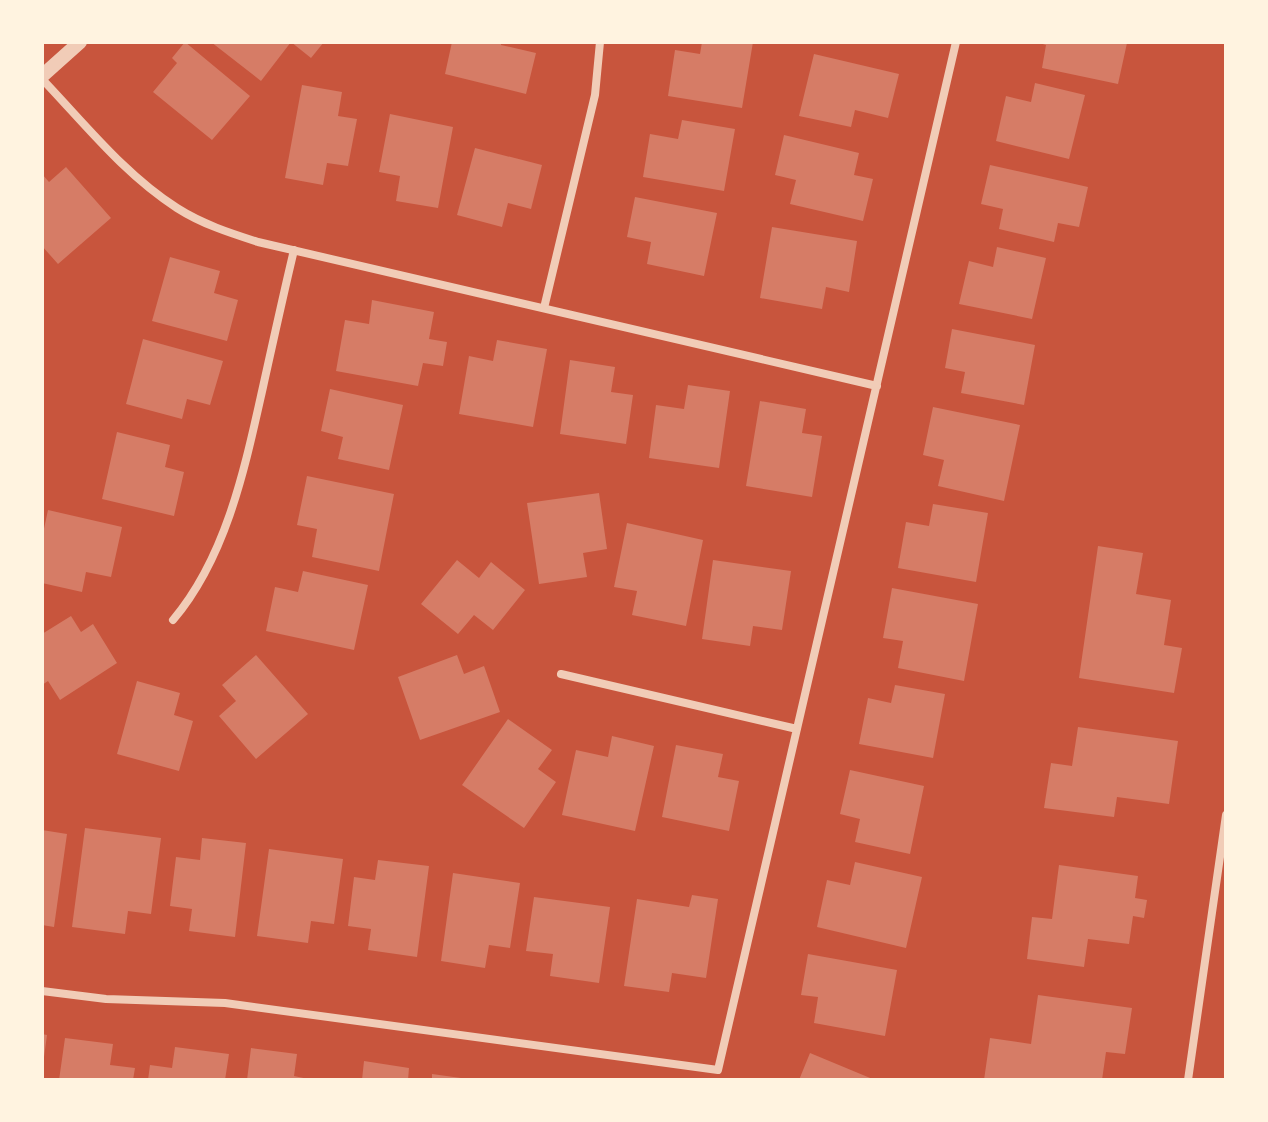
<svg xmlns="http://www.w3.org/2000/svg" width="1268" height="1122" font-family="Commissioner,sans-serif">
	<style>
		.building { fill: #d67c66 }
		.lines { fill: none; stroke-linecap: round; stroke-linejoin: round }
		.minor { stroke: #f1ccb7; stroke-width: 8 }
		.tertiary { stroke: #f1ccb7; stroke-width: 14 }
	</style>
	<rect width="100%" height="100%" fill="#c8553d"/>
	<path class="building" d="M185,42L250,96L212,140L153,92L177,63L172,58Z
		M211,42H324L311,58L291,42L261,81Z
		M452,42H501V45L536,53L526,94L445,74Z
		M702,42H753L742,108L668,96L675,50L700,54Z
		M1036,42L1127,43L1118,84L1042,68L1046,45Z
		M814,54L899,74L888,118L855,110L851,127L799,116Z
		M1035,83L1085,95L1069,159L996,141L1006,96L1031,102Z
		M302,85L342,92L338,116L357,119L348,166L327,163L323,185L285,178Z
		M390,114L453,127L438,208L396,201L400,176L379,172Z
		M682,120L735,129L724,191L643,177L650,134L678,139Z
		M784,135L859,153L854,175L873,179L863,221L790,204L796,180L775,175Z
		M475,148L542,165L531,209L508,203L502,227L457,215Z
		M990,165L1088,187L1079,227L1058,223L1054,242L999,229L1003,209L981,204Z
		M66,167L111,218L58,264L42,246V174L49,182Z
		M635,197L717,213L704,276L647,264L651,242L627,237Z
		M772,227L857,241L849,292L826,287L822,309L760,298Z
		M997,247L1046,258L1032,319L959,304L969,261L993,267Z
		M170,257L220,271L214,293L238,300L227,341L152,321Z
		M372,300L434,312L429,339L447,342L443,366L423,363L418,386L336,371L345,320L369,324Z
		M952,329L1035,345L1024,405L961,393L965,372L945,368Z
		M143,339L223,361L210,405L187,399L182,419L126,404Z
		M497,340L547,349L533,427L459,414L469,356L493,361Z
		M570,360L615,367L611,392L633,395L626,444L560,434Z
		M688,385L730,391L719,468L649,458L656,405L684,409Z
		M330,389L403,405L389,470L338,459L343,437L321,431Z
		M760,401L806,409L802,433L822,436L812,497L746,486Z
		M933,407L1020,425L1004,501L938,486L944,460L923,455Z
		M117,432L170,445L165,467L184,472L174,516L102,499Z
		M307,476L394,494L379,571L312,557L317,529L297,525Z
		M599,493L607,549L583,553L587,577L539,584L527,503Z
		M933,504L988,513L976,582L898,568L906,522L929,526Z
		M48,510L122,527L111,577L86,572L82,592L42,583V538Z
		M627,523L703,540L686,626L632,615L637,591L614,587Z
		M1098,546L1143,553L1136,594L1171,600L1164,645L1182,648L1174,693L1079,678Z
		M457,560L479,578L491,562L525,590L493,630L474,615L458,634L421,604Z
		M713,560L791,571L782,630L753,626L750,646L702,639Z
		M303,571L368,585L354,650L266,631L275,587L298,592Z
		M892,588L978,604L964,681L898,668L903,641L883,638Z
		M71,616L81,632L93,624L117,663L60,700L48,681L42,685V634Z
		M256,655L308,714L256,759L219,716L236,701L222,685Z
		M457,655L464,674L484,666L500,712L420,740L398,677Z
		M137,681L180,693L174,715L193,721L179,771L117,754Z
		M895,685L945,694L933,758L859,744L868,698L891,703Z
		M508,719L552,750L538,769L556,782L524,828L462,785Z
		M1078,727L1178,741L1169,804L1117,797L1114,817L1044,808L1051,763L1072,766Z
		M612,736L654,746L635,831L562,815L576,750L608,757Z
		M676,745L723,754L718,777L739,781L729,831L662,817Z
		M850,770L924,786L910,854L855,842L860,819L840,814Z
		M85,828L161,838L151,914L128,911L125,934L72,927Z
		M42,830L67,834L54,927L42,925Z
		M202,838L246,843L235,937L189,931L192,909L170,906L176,857L200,860Z
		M269,849L343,859L334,924L311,921L308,943L257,936Z
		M378,860L429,866L417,957L368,950L371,929L348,926L354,877L375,880Z
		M855,862L922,877L906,948L817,927L827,880L850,885Z
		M1059,865L1138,876L1135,898L1147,900L1144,918L1133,916L1129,944L1088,939L1084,967L1027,959L1032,917L1052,919Z
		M453,873L520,883L510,948L489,945L485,968L441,961Z
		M692,895L718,899L706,978L672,973L669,992L624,986L637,899L689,907Z
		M534,897L610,907L599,983L550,976L553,954L526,951Z
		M808,954L897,970L885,1036L814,1023L818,997L801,995Z
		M1038,995L1132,1008L1125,1054L1106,1052L1102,1080H984L990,1038L1031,1044Z
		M42,1034L47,1035L44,1057H42Z
		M65,1038L113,1044L110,1065L135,1068L133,1080H59Z
		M175,1047L229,1054L225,1080H148L150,1065L172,1068Z
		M251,1048L297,1054L294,1076L313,1080H247Z
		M810,1053L875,1080H799Z
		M364,1061L409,1068L408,1080H362Z
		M432,1074L461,1078V1080H432Z"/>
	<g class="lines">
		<path class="minor" d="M42,79C85,124 125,175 177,208C202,224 230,233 258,242L877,386
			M544,308L595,95L600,42
			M173,620C227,556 245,467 263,387C273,342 283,296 294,250
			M561,674L797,729
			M42,991L106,999L225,1003L718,1070L956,42
			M1188,1080L1226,815"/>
		<path class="tertiary" d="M42,76L80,42"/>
	</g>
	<rect width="1268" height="1122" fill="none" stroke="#fff3e0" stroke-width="88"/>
</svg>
